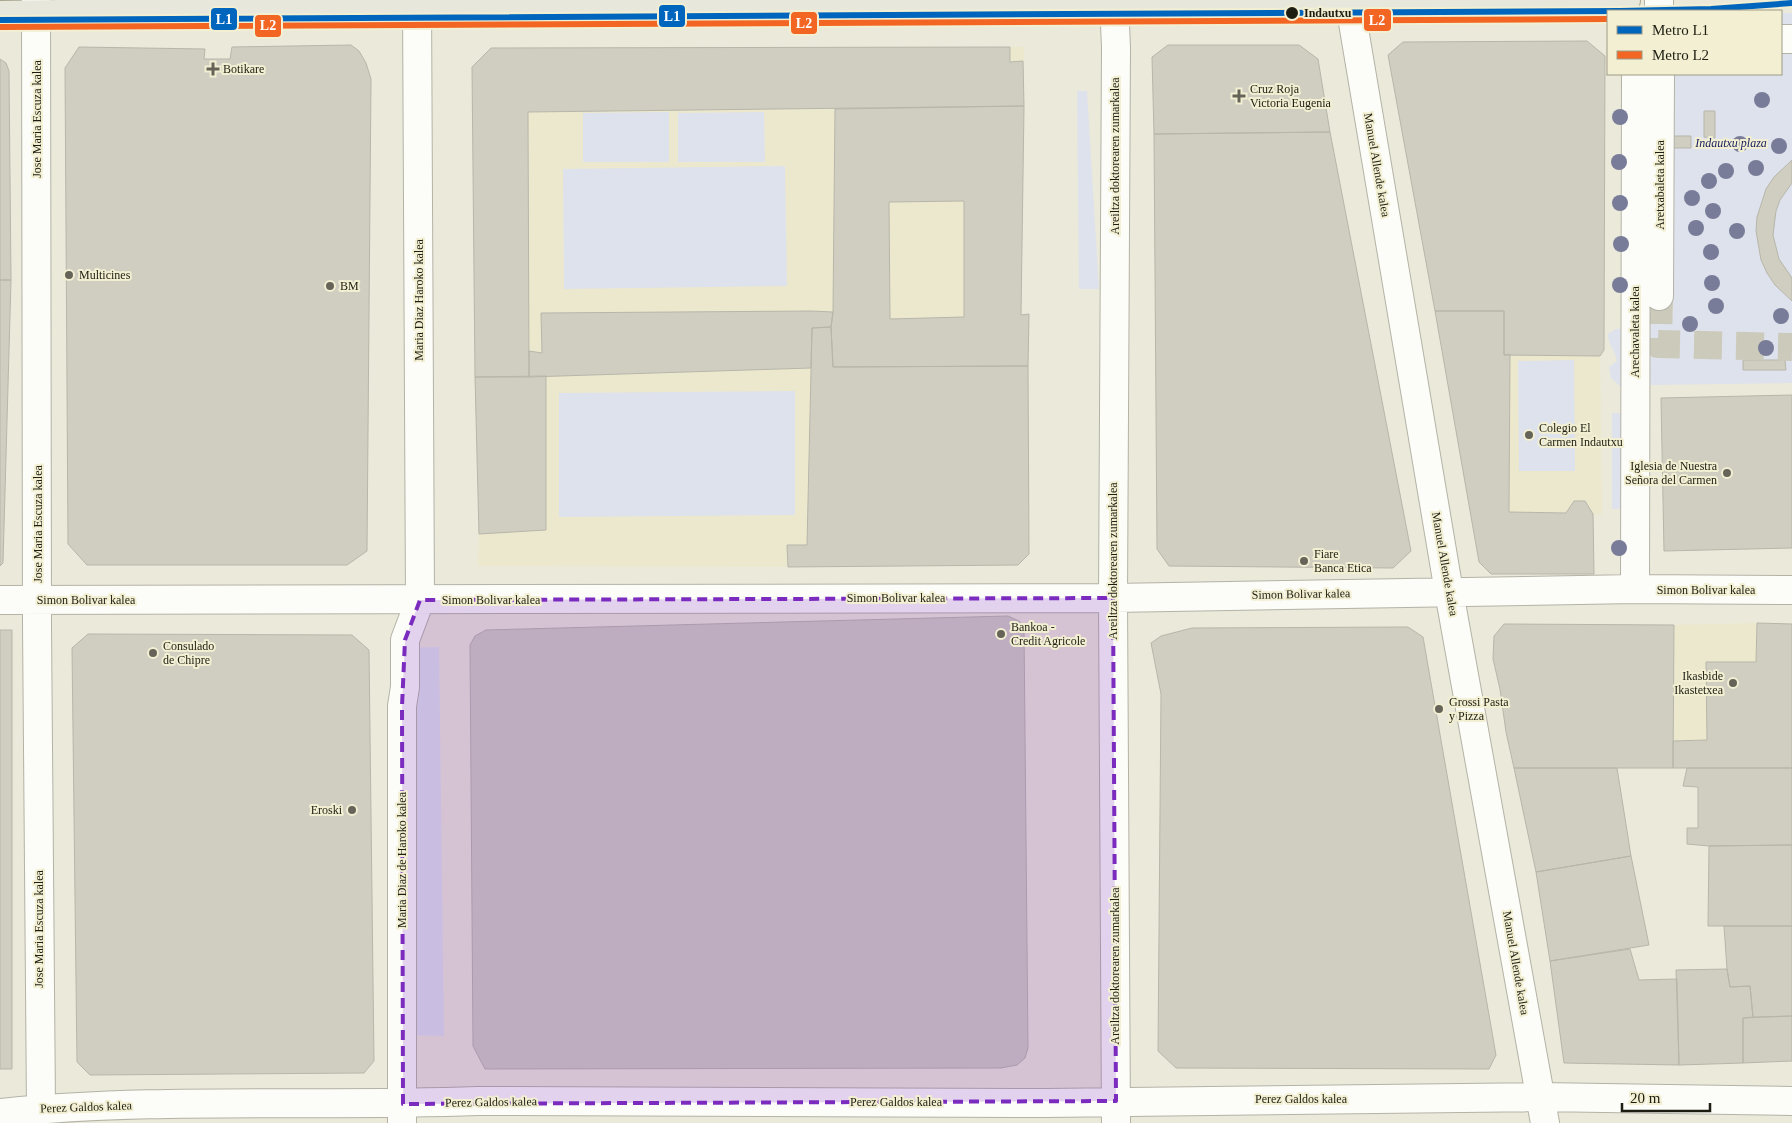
<svg xmlns="http://www.w3.org/2000/svg" width="1792" height="1123" font-family="'Times New Roman',serif">
	<style>
		.built { fill: #ece8cd }
		.green { fill: #dee2ec }
		.building { fill: #cfcec1; stroke: #b7b6aa; fill-rule: evenodd }
		.lines { fill: none; stroke-linecap: round; stroke-linejoin: round }
		.minor-tunnel { stroke: #cccabb; stroke-width: 28; stroke-dasharray: 28 14; stroke-linecap: butt }
		.minor-casing { stroke: #b4b3a6; stroke-width: 30 }
		.major-casing { stroke: #a8a58e; stroke-width: 30 }
		.minor { stroke: #fcfcf9; stroke-width: 28 }
		.major { stroke: #e8e7dc; stroke-width: 28 }
		.metro-1-casing { stroke: #f2efd2; stroke-width: 10 }
		.metro-2-casing { stroke: #f2efd2; stroke-width: 10 }
		.metro-1 { stroke: #0065bd; stroke-width: 6 }
		.metro-2 { stroke: #f26522; stroke-width: 6 }
		.tree { fill: #787c98 }
		.marked { fill: #7b2cbf; fill-opacity: 0.2; stroke: #7b2cbf; stroke-width: 4; stroke-dasharray: 10 6; stroke-linejoin: round }
		.stop-dot { fill: #1e1d12; stroke: #f2efd2; stroke-width: 2 }
		.poi-dot { fill: #666458; stroke: #f2efd2; stroke-width: 2 }
		.labels { text-anchor: middle; stroke-width: 4; stroke-linejoin: round; paint-order: stroke }
		.stop-label { font-size: 12px; font-weight: bold; fill: #1e1d12; stroke: #f2efd2; text-anchor: start }
		.poi-label { font-size: 12px; fill: #1e1d12; stroke: #f2efd2; text-anchor: start }
		.street-label { font-size: 12px; fill: #1e1d12; stroke: #f2efd2 }
		.park-label { font-size: 12px; font-style: italic; fill: #1a2262; stroke: #f2efd2 }
		.line-badge { stroke: #f2efd2; stroke-width: 2 }
		.badge-label { font-size: 14px; text-anchor: middle; font-weight: bold; fill: #fff }
	</style>
	<rect width="100%" height="100%" fill="#ebe9d9"/>
	<path class="built" d="M1024,47L1021,314H1029V554L1018,565L788,567L478,566L479,534L475,377L472,67L491,48Z
		M1435,311L1510,354L1600,356L1602,514L1593,515L1594,574H1491L1479,562Z
		M1757,623L1792,624V768H1673L1674,625Z"/>
	<path class="green" d="M1781,13H1792V383L1649,385V312H1673L1670,74H1781Z
		M1077,91H1087L1099,289H1079Z
		M669,112V162H583V113Z
		M764,112L765,162H678V113Z
		M785,166L787,286L564,289L563,169Z
		M1624,328L1623,389L1611,378L1609,367L1617,361C1615,349 1609,348 1608,334L1616,329Z
		M1574,360L1575,471H1519L1518,361Z
		M795,391V515L559,517V393Z
		M1612,413L1649,414L1647,508L1612,509Z
		M439,647L444,1036L404,1035L397,648Z"/>
	<path class="building" d="M1587,41L1605,56L1604,350L1600,356L1504,355V311H1435L1388,55L1403,42Z
		M351,45L359,51L366,63L371,79L367,551L347,565H87L68,544L65,68L79,47L205,49L204,59H230L232,47Z
		M1168,45H1299L1318,59L1330,132L1154,134L1152,57Z
		M1010,47V62L1023,61L1024,106L528,112L529,377H475L472,67L491,48Z
		M0,59L6,63L9,71L11,280H0Z
		M1024,106L1021,315L1029,314L1028,366L833,367L831,327L833,312L835,109ZM964,201V317L890,319L889,202Z
		M1704,111H1715V138L1704,137Z
		M1330,132L1411,551L1393,568L1169,566L1157,549L1154,134Z
		M1669,136H1691V148H1669Z
		M1792,160V183L1780,200L1776,211L1773,235L1779,259L1792,278V301L1775,285L1767,273L1761,260L1756,231L1757,217L1766,189L1774,177Z
		M0,280H11L3,563L0,566Z
		M811,311L833,312L831,327L812,328L811,368L529,377V351L542,353L541,313Z
		M1435,311H1504V355L1510,354L1509,512L1566,513L1574,501H1585L1593,514L1594,574H1491L1479,562Z
		M831,327L833,367L1028,366L1029,554L1018,565L788,567L787,545H807L812,328Z
		M1743,360H1785L1786,370H1743Z
		M546,376V530L479,534L475,377Z
		M1792,395V548L1664,551L1661,398Z
		M1008,616L1019,621L1024,628L1028,1048L1025,1058L1017,1065L1001,1068L485,1069L473,1046L470,645L475,636L486,630Z
		M1757,623L1792,624V768H1673V741L1707,740L1706,662H1756Z
		M1504,624L1674,625L1673,768H1514L1506,732L1500,689L1493,659L1494,636Z
		M1408,627L1423,637L1496,1055L1489,1069L1176,1068L1158,1051L1161,694L1151,643L1161,636L1192,628Z
		M0,630H12V1069H0Z
		M88,634L352,635L369,650L374,1061L364,1073L90,1075L77,1062L72,648Z
		M1514,768H1617L1631,856L1536,872Z
		M1687,768H1792V845L1709,846L1687,844V828H1698V787L1683,786Z
		M1792,845V926H1708L1709,846Z
		M1631,856L1649,945L1550,961L1536,872Z
		M1724,926H1792V1016L1753,1017L1750,986L1730,987L1727,969Z
		M1630,949L1639,980L1677,979L1679,1065L1564,1063L1550,961Z
		M1727,969L1730,987L1750,986L1753,1017L1743,1018V1063L1679,1065L1676,970Z
		M1792,1016V1061L1743,1063V1018Z"/>
	<g class="lines">
		<path class="minor-tunnel" d="M1659,296L1658,344L1792,347"/>
		<defs>
			<path id="minor" d="M36,0L37,625L41,1109
				M1114,0L1116,48L1113,598L1116,1123
				M1659,0V11
				M1350,5L1449,592L1545,1123
				M1781,39H1792
				M1659,296L1660,74
				M1635,589L1636,74
				M0,600L1113,598L1635,589L1792,590
				M0,1113C159,1097 319,1107 478,1101L1047,1103L1540,1097L1792,1101
				M402,1123V706L405,687V640L420,600L417,0"/>
			<path id="major" d="M0,15L417,8L1037,6L1115,3L1350,5L1626,0"/>
		</defs>
		<use href="#minor" class="minor-casing"/>
		<use href="#major" class="major-casing"/>
		<use href="#minor" class="minor"/>
		<use href="#major" class="major"/>
		<defs>
			<path id="metro-1" d="M0,20L1620,11L1711,9L1792,3"/>
			<path id="metro-2" d="M0,27L1608,19"/>
		</defs>
		<use href="#metro-1" class="metro-1-casing"/>
		<use href="#metro-2" class="metro-2-casing"/>
		<use href="#metro-1" class="metro-1"/>
		<use href="#metro-2" class="metro-2"/>
	</g>
	<g class="tree">
		<circle cx="1762" cy="100" r="8"/>
		<circle cx="1620" cy="117" r="8"/>
		<circle cx="1740" cy="144" r="8"/>
		<circle cx="1779" cy="146" r="8"/>
		<circle cx="1619" cy="162" r="8"/>
		<circle cx="1756" cy="168" r="8"/>
		<circle cx="1726" cy="171" r="8"/>
		<circle cx="1709" cy="181" r="8"/>
		<circle cx="1692" cy="198" r="8"/>
		<circle cx="1620" cy="203" r="8"/>
		<circle cx="1713" cy="211" r="8"/>
		<circle cx="1696" cy="228" r="8"/>
		<circle cx="1737" cy="231" r="8"/>
		<circle cx="1621" cy="244" r="8"/>
		<circle cx="1711" cy="252" r="8"/>
		<circle cx="1712" cy="283" r="8"/>
		<circle cx="1620" cy="285" r="8"/>
		<circle cx="1716" cy="306" r="8"/>
		<circle cx="1781" cy="316" r="8"/>
		<circle cx="1690" cy="324" r="8"/>
		<circle cx="1766" cy="348" r="8"/>
		<circle cx="1619" cy="548" r="8"/>
	</g>
	<path class="marked" d="M1113,598L1116,1101L403,1104L402,706L405,640L420,600Z"/>
	<circle class="stop-dot" cx="1292" cy="13" r="7"/>
	<g class="poi-dot">
		<path d="M210.5 61.5h5v5h5v5h-5v5h-5v-5h-5v-5h5z"/>
		<path d="M1236.5 88.5h5v5h5v5h-5v5h-5v-5h-5v-5h5z"/>
		<circle cx="69" cy="275" r="5"/>
		<circle cx="330" cy="286" r="5"/>
		<circle cx="1529" cy="435" r="5"/>
		<circle cx="1727" cy="473" r="5"/>
		<circle cx="1304" cy="561" r="5"/>
		<circle cx="1001" cy="634" r="5"/>
		<circle cx="153" cy="653" r="5"/>
		<circle cx="1733" cy="683" r="5"/>
		<circle cx="1439" cy="709" r="5"/>
		<circle cx="352" cy="810" r="5"/>
	</g>
	<g class="labels">
		<g class="stop-label">
			<text x="1304" y="17">Indautxu</text>
		</g>
		<g class="poi-label">
			<text x="223" y="73">Botikare</text>
			<text x="1250" y="93">Cruz Roja<tspan x="1250" dy="14">Victoria Eugenia</tspan></text>
			<text x="79" y="279">Multicines</text>
			<text x="340" y="290">BM</text>
			<text x="1539" y="432">Colegio El<tspan x="1539" dy="14">Carmen Indautxu</tspan></text>
			<text x="1717" y="470" text-anchor="end">Iglesia de Nuestra<tspan x="1717" dy="14">Señora del Carmen</tspan></text>
			<text x="1314" y="558">Fiare<tspan x="1314" dy="14">Banca Etica</tspan></text>
			<text x="1011" y="631">Bankoa -<tspan x="1011" dy="14">Credit Agricole</tspan></text>
			<text x="163" y="650">Consulado<tspan x="163" dy="14">de Chipre</tspan></text>
			<text x="1723" y="680" text-anchor="end">Ikasbide<tspan x="1723" dy="14">Ikastetxea</tspan></text>
			<text x="1449" y="706">Grossi Pasta<tspan x="1449" dy="14">y Pizza</tspan></text>
			<text x="342" y="814" text-anchor="end">Eroski</text>
		</g>
		<g class="street-label">
			<text transform="translate(37 119) rotate(-90)" y="4">Jose Maria Escuza kalea</text>
			<text transform="translate(1115 156) rotate(-90)" y="4">Areiltza doktorearen zumarkalea</text>
			<text transform="translate(1377 165) rotate(80)" y="4">Manuel Allende kalea</text>
			<text transform="translate(1660 185) rotate(-90)" y="4">Aretxabaleta kalea</text>
			<text transform="translate(419 300) rotate(-90)" y="4">Maria Diaz Haroko kalea</text>
			<text transform="translate(1635 332) rotate(-90)" y="4">Arechavaleta kalea</text>
			<text transform="translate(38 524) rotate(-90)" y="4">Jose Maria Escuza kalea</text>
			<text transform="translate(1113 561) rotate(-90)" y="4">Areiltza doktorearen zumarkalea</text>
			<text transform="translate(1445 564) rotate(80)" y="4">Manuel Allende kalea</text>
			<text x="1706" y="594">Simon Bolivar kalea</text>
			<text transform="translate(1301 594) rotate(-1)" y="4">Simon Bolivar kalea</text>
			<text x="896" y="602">Simon Bolivar kalea</text>
			<text x="86" y="604">Simon Bolivar kalea</text>
			<text x="491" y="604">Simon Bolivar kalea</text>
			<text transform="translate(402 860) rotate(-90)" y="4">Maria Diaz de Haroko kalea</text>
			<text transform="translate(39 929) rotate(-90)" y="4">Jose Maria Escuza kalea</text>
			<text transform="translate(1516 963) rotate(80)" y="4">Manuel Allende kalea</text>
			<text transform="translate(1115 966) rotate(-90)" y="4">Areiltza doktorearen zumarkalea</text>
			<text x="1301" y="1103">Perez Galdos kalea</text>
			<text transform="translate(491 1102) rotate(-1)" y="4">Perez Galdos kalea</text>
			<text x="896" y="1106">Perez Galdos kalea</text>
			<text transform="translate(86 1107) rotate(-2)" y="4">Perez Galdos kalea</text>
		</g>
		<g class="park-label">
			<text x="1731" y="147">Indautxu plaza</text>
		</g>
	</g>
	<g class="line-badge">
		<rect x="658" y="4" width="28" height="24" rx="5" fill="#0065bd"/>
		<rect x="210" y="7" width="28" height="24" rx="5" fill="#0065bd"/>
		<rect x="1363" y="8" width="29" height="24" rx="5" fill="#f26522"/>
		<rect x="790" y="11" width="28" height="24" rx="5" fill="#f26522"/>
		<rect x="254" y="14" width="28" height="24" rx="5" fill="#f26522"/>
	</g>
	<g class="badge-label">
		<text x="672" y="21">L1</text>
		<text x="224" y="24">L1</text>
		<text x="1377" y="25">L2</text>
		<text x="804" y="28">L2</text>
		<text x="268" y="30">L2</text>
	</g>
	<rect x="1607" y="10" width="175" height="65" fill="#f2efd2" stroke="#9d9b85"/>
	<rect x="1617" y="26" width="25" height="8" fill="#0065bd" stroke="#9d9b85"/>
	<text x="1652" y="35" font-size="15" fill="#1e1d12">Metro L1</text>
	<rect x="1617" y="51" width="25" height="8" fill="#f26522" stroke="#9d9b85"/>
	<text x="1652" y="60" font-size="15" fill="#1e1d12">Metro L2</text>
	<path d="M1622 1103v8h88v-8" fill="none" stroke="#1e1d12" stroke-width="2.5"/>
	<text x="1630" y="1103" font-size="15" fill="#1e1d12" stroke="#f2efd2" stroke-width="4" paint-order="stroke">20 m</text>
</svg>
